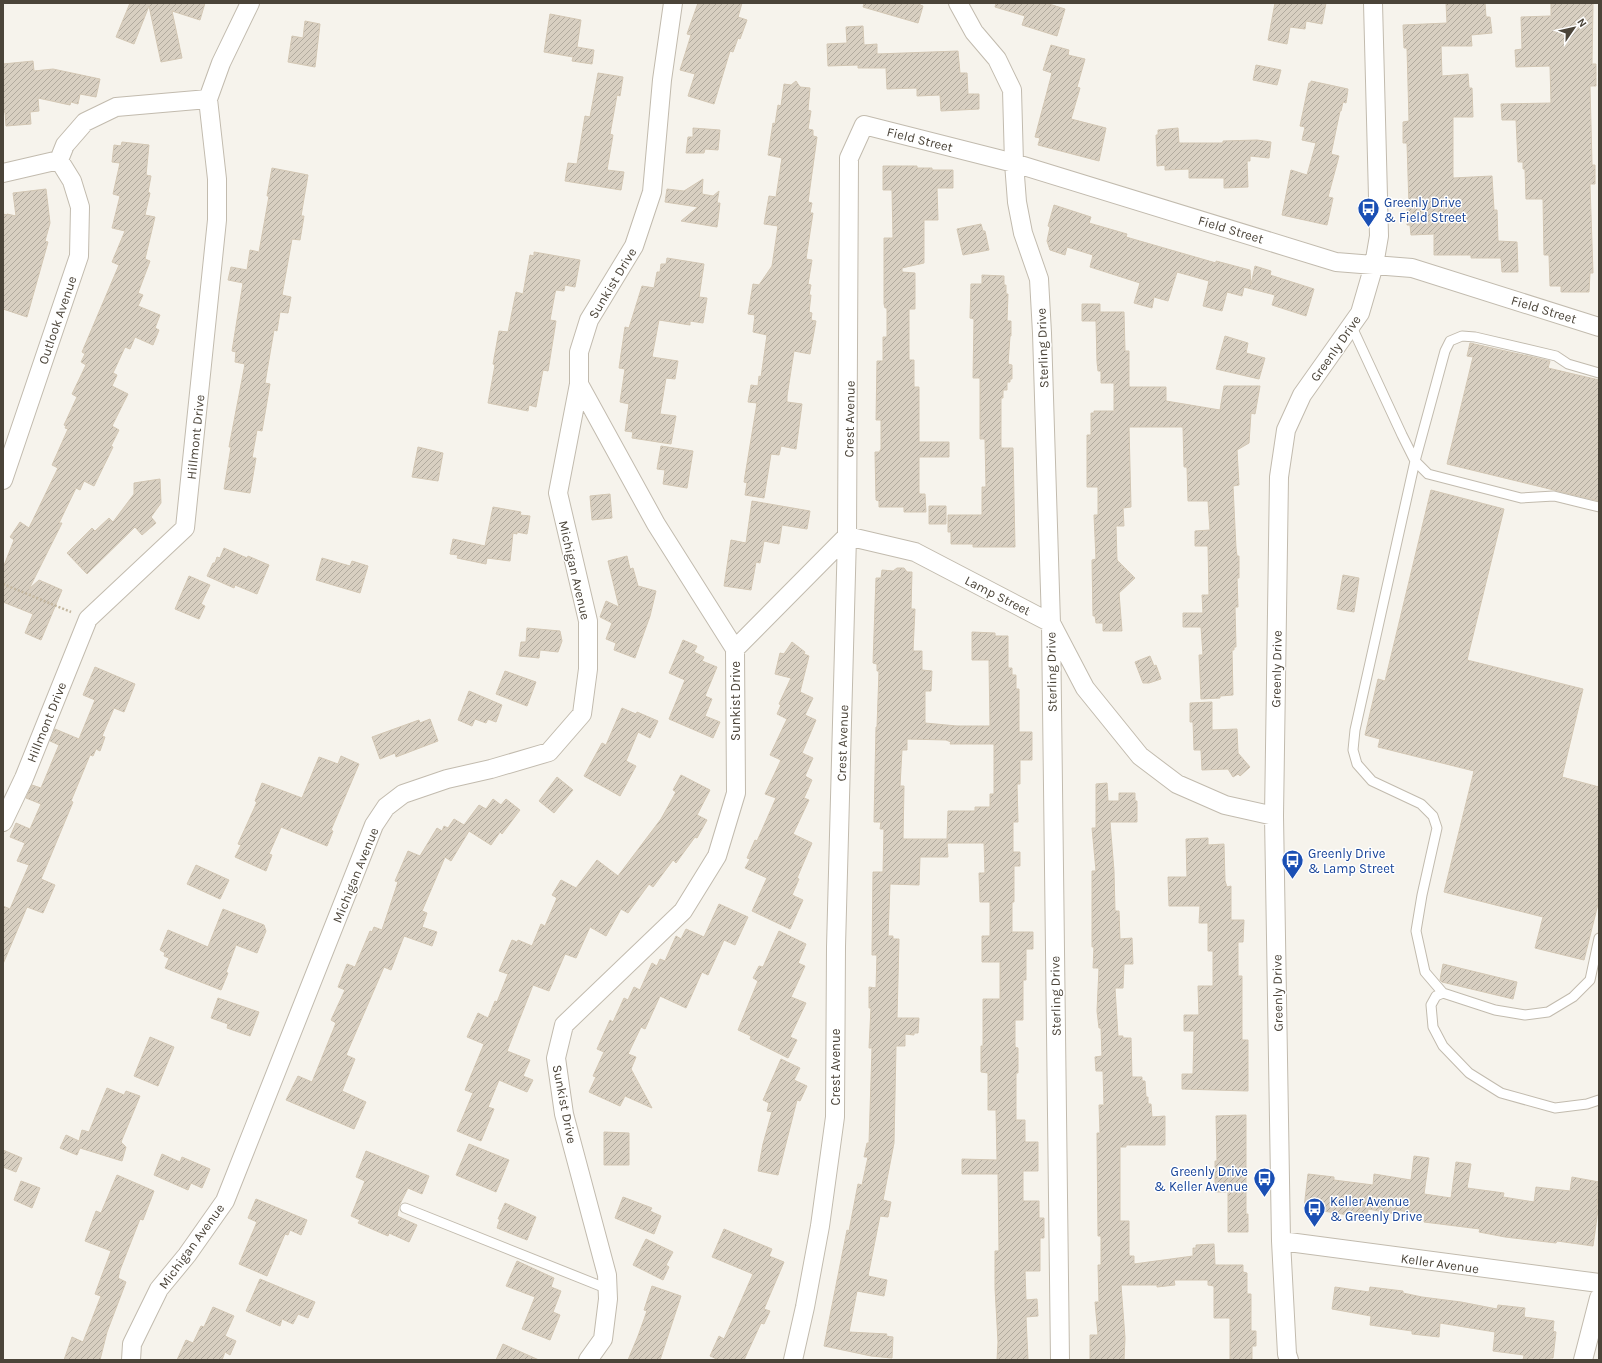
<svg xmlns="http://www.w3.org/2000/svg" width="1602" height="1363" font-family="Karla,sans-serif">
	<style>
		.building { fill: url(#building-hatch); stroke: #d3c7b4; fill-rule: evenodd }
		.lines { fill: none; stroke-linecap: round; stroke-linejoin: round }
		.lane-casing { stroke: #c2bbae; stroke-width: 11 }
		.street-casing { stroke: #c2bbae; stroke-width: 20 }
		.path { stroke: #c4b79f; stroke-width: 2.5; stroke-dasharray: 2 2; stroke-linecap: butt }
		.lane { stroke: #fff; stroke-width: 9 }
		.street { stroke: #fff; stroke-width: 18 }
		.labels { text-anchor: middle; stroke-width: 3; stroke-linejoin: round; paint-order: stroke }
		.street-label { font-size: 13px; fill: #4b4439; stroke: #fff }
		.transit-label { font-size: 13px; fill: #164399; stroke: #fff; text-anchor: start }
	</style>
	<defs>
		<pattern id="building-hatch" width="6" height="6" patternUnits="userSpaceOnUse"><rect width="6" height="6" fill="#d8cfc1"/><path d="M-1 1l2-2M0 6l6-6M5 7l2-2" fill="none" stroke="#b1aa9e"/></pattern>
	</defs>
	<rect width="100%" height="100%" fill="#f6f3ec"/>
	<path class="building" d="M130,3H205L200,20L172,11L182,58L161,62L149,6L134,44L116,37Z
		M698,3H742L738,17L747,20L740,39L738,38L733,52L730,51L714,104L688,96L695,74L680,70L691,35L687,34Z
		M864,3H920V5L923,6L918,23L863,7Z
		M996,3H1046L1065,9L1057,36L1022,25L1025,16L995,7Z
		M1275,3H1326L1322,24L1306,21L1305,29L1290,27L1287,44L1268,40Z
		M1446,3H1485L1486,17H1490L1492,33L1471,35L1472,46H1441L1442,76L1468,74L1469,88H1472L1473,117H1453V178L1492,176L1494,210H1497L1498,241L1517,242L1518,272H1502L1501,258H1471V255H1434V234L1411,235L1410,225H1407V206H1409L1407,143H1403V122L1409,121L1407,48H1404L1403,25L1447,23Z
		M1551,3H1593L1592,64H1596V86H1590L1592,165H1595V184H1590L1593,273H1590L1589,292H1561V286H1550L1549,255H1544L1543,199H1526L1525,169H1523V162H1518L1516,120H1502L1501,104L1551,103L1550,66L1516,67L1515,50L1522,49L1521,17L1551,16Z
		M550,14L581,20L577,47L594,50L592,64L572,61L573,57L544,52Z
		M305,21L320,24L315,67L288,62L292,36L303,38Z
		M863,26L864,45L877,44V54L958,51L960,73H967L968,94H979V109L941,111L940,95L917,96V88L887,89L886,68H858V65L828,66L827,44L847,43L846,27Z
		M1051,45L1069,50L1068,55L1085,59L1077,87L1080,88L1071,119L1106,128L1099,161L1038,145L1040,138L1035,137L1052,73L1043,70Z
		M33,61L34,71L53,69L100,79L96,97L80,94L78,104L71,102L70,105L38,98L39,111L30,112L31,124L6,126L5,112H3V64Z
		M1256,65L1281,70L1277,85L1253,80Z
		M598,73L623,77L620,96L617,95L610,134L613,135L607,170L624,172L621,190L565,181L568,163L577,164L585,116L590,117Z
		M796,81L800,87L810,88L808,110L811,111L808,129L813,130V136L817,137L808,202L812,203L810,213H813L806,259L812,260L808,284L811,285L809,295H811L809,312L812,313L811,320L816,321L810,354L794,351L787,396V402L802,404L796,449L781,446L779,455L771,454L764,498L745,495L747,483L744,482L757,403L748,402L751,385L758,386L759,376L761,377L767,335L753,332L755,315L748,314L753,284L759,285L772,266L778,226L764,224L769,196L776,197L782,158L768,155L773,123L775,124L778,105L781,106L784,84L791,85Z
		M1311,81L1348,89L1346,103L1343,102L1341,111H1340L1331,154L1339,156L1328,197L1333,198L1327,225L1282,215L1291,170L1307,175L1316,143L1302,140L1305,127L1300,126L1309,83H1311Z
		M693,128L720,130L718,150L705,149L704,153H686L688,137H693Z
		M1178,128L1179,143H1223V141L1257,140L1271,142L1269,158L1250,156V161H1247L1248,187L1224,188V178H1189V169L1165,170V165L1157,166L1156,135H1158V130Z
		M122,142L149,145L146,175L151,176L148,192L150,193L145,215L155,217L145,259L150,261L138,293L143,295L138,306L160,315L155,328L159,330L153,345L135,337L130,349L125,347L113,373L117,375L112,386L128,394L112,426L119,430L111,446L113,447L94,486L84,481L80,490L76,488L59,523H62L29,589L39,580L62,590L41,640L25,633L33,614L3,602V568L14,540L10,537L20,522L29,528L58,468L52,465L68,429L65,428L66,426L64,425L77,397L72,394L86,365L81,362L85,354L82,352L119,265L112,262L125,231L112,228L120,196L113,194L120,163L112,162L114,145L121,146Z
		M883,166H917V168H932V170H953V188H937L938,220H924V263L902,268V272L915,273V309H909V360H914V387H919V442H949V457H919V494H925L926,512H904V507H879V501L876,500L875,452H880V450H881V420H876L877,361H883V337H887V308H885L884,304V238H893L892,190H883Z
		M272,168L308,175L301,216H304L300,240L292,239L282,295L291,297L288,313L280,312L277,331L274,330L265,383L270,384L262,431L257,430L252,458H256L250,493L224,489L231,447H229L245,364L235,362L236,352L232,351L243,283L228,280L231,267L247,270L250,250L259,252L269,196H267Z
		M703,179L702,194L713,196L719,191L717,203H720L717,227L681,221L698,207L665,202L667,189L684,191Z
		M46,189L50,223L45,241L48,242L27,317L3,309V214L7,215V214L16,216L13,193Z
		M1054,205L1091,217L1089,223L1127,234L1126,237L1216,263V261L1250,270L1251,285L1255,266L1271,271L1270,275L1314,289L1306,316L1272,305L1275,295L1244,287L1242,296L1227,292L1222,311L1203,306L1209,281L1177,272L1168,301L1154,297L1152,308L1134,303L1140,283L1090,267L1093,255L1067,247L1065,255L1050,250L1047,241L1050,227L1048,226Z
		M981,224L983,231H985L989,250L963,255L957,229Z
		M534,252L580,260L575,287L565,285L564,291L556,290L555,293L550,320L556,321L548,371L543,370L536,407L529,405L528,411L488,403L495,365L493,364L499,331L508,332L516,292L523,294L530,255L534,256Z
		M667,258L704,264L699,297L707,298L703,323L690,321V325L659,320L652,357L678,361L675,379L666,378L660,414L676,416L671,444L632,438L633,432L625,431L629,404L620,402L625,369L619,368L625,327L629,328L642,286L654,288L657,272H660L661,264H666Z
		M982,275L1004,276V285H1006V294H1008L1007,321H1011V336H1010L1008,364L1012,365V379H1010V382H1007V390H1003V398H1001V448H1013L1015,547H973V544H951V532H948V515H982V487H986L985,439H980V378H973L974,319L970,318L971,284H982Z
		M1082,304H1100V312H1124L1125,351H1129V387H1166V401L1220,410L1224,386H1260L1255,414L1251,413L1249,443L1237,450L1239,485L1233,486L1236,548L1237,556H1239V578H1237L1238,607H1235L1236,647H1234V650H1232L1233,695L1220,696V698L1201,699L1199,655H1203L1201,627H1183V613H1203L1202,595H1209L1208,546H1195V531L1210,530L1208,501H1188L1187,467H1184L1183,427H1129L1131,507L1123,508L1124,526H1116L1117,560L1135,578L1119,593L1122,631H1103V623H1096L1095,616H1093L1092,560L1096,559L1094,515H1098V487H1087V435H1091V413H1094V411H1114V383H1101V371H1098L1097,362L1096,321H1082Z
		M1225,336L1248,343L1246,353L1265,358L1259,379L1216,369Z
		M1470,343L1550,361L1548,368L1599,380V501L1447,464L1473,357L1467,356Z
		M661,446L693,451L687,488L663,484L665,470L657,469Z
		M418,447L443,453L438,481L412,477Z
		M160,479L161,503L151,517L156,523L142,535L135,527L87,574L67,553L92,528L95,531L109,518L113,522L134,494V483Z
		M1431,490L1504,509L1467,660L1583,689L1562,777L1599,787V900L1584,960L1535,948L1543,917L1444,892L1474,771L1378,747L1380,739L1365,735L1378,679L1385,681Z
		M610,494L612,518L592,520L590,496Z
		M752,501L810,511L807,529L782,525L779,544L764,541L760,563L756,562L751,590L724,586L731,540L746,543Z
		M929,506H946V524H929Z
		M493,507L521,512L520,515L530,516L527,534L517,532V534L513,533L510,561L487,558L486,564L457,558L458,555L450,554L453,539L485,546Z
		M224,548L247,558L248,556L269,565L257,594L235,585L234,588L207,576L213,563H215L217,557L220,558Z
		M627,556L630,569L633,568L638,586L656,591L650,616L635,658L614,650L616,643L606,639L612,623L600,617L606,601L619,607L608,561Z
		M322,558L350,566L352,561L368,566L360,593L316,580Z
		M897,568H904L907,572H912L911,609H915L913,651H922V670L932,671L931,691H925V723L957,726H990L989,660H972V632L995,633V636H1008V668H1012V675H1016V689H1019V732H1032V760H1020V784H1017L1018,822H1013V852H1020V866H1014V902H1012V932H1033V949H1026V980H1023V1020H1015V1047L1018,1048V1073H1016V1120H1025V1142H1038V1171H1023V1201H1039V1218H1044V1238H1040V1271H1025L1026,1300L1037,1299L1038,1316L1026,1317L1028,1360H997L998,1342L995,1288V1251H999L998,1174H962V1159L997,1160L996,1110H988V1073L981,1072V1046H983V999H1000V962H982V936H990V902H980L979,873H985L984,843H947L948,857H920L919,885L890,884L888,936H893V939H899L897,1018H919L918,1033H914V1035L905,1034V1046H896L894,1143L883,1200L891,1202L888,1217L880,1216L868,1276L887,1280L884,1296L857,1291L849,1332L887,1334L886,1336L893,1337L892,1358L871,1356L824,1346L847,1230L849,1231L858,1184L862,1185L868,1157H864L867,1143H869L872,1048H869L871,1008H869V987L876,988L877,955H872L873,872H883L884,829H880L881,822H874L876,727H877L879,671H877V664L873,663L876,578H881L882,570L893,571ZM907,739L946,740L951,742L950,744H994V794H990V807H975V811H948L947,839H903L904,786H900L902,750H907Z
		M1343,575L1359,578L1354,612L1337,609Z
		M189,576L210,585L201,604L205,606L199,619L175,609Z
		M527,628L560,631L562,641L558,652L540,650L539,658L519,656L521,642H526Z
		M683,640L697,646L694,652L704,657L702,661L717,667L705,696L712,699L705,716L720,722L713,738L669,719L685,680L669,673Z
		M792,642L805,652L804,654L809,656L800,692L813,698L805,715L816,720L802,753L813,758L805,776L812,780L804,798L809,800L793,834L812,843L797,878L799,879L792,895L803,900L790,929L752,911L767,878L745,868L750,859L747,858L755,840L757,841L776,798L765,794L781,760L770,755L787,719L777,714L781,705L779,704L791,678L775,674L780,653L784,654Z
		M1150,656L1154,666L1156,665L1161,679L1149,683H1143L1135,662Z
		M95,667L135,684L124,712L114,708L102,736L105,737L100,751L96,749L93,756L90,755L71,801L73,802L41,879L55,885L43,913L27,907L3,964V906L10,909L29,865L17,861L25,843L10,837L16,823L30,829L41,804L26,798L32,785L41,788L59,745L50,741L55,729L79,739L95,700L83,695Z
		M505,671L536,682L527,706L496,694Z
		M469,691L502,705L496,722L488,719L486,723L475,719L472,726L458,720Z
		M1212,702V730L1237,729L1238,753L1250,767L1240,776L1238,774L1233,777L1228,769L1202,770L1201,750H1194L1193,722H1190V703Z
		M622,708L636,714L637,712L658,721L650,738L638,732L626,761L636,766L620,796L584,776L602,743L606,745Z
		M430,719L438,741L396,757L395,753L380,759L372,737L419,720L420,723Z
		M341,756L359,764L331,830L333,831L327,846L281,827L269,854L272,855L266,871L235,857L241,845L238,844L257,802L255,801L262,783L302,798L319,757L338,764Z
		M681,775L710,790L697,815L707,820L697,838L695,837L676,863L673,860L653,887L649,884L628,913L621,909L606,936L590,927L576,958L565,954L549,991L533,985L507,1051L530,1060L523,1076L533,1080L527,1092L499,1080L488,1107L494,1109L481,1141L457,1131L473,1093L465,1090L484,1044L467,1037L478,1013L488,1018L495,1001L497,1002L508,974L499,971L512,940L517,942L518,940L532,946L541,924L545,926L557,898L552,895L561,880L576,888L597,860L618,876L661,819L676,792L673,790Z
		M557,777L573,790L554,813L539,801Z
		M1107,783L1108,801H1119V793H1135V801H1137V822H1110L1114,871L1115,911H1119L1120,939L1132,938L1133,964H1124L1123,988H1115L1118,1036H1123V1038H1131L1132,1077H1142V1081H1145L1146,1097H1148V1104H1151L1152,1117L1165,1116V1145H1126V1147H1120V1221H1129V1256H1134V1264L1193,1256V1248H1196V1245L1214,1244L1215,1265H1243V1272L1247,1273V1294H1251V1331H1256V1346H1252V1360H1230V1318H1214V1286L1208,1285V1280H1174L1175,1285L1157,1287V1285H1121L1125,1338L1124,1360H1090V1335H1098L1095,1302H1099L1098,1265H1101V1236H1098L1097,1133H1100L1099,1105H1104L1103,1071H1096L1095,1057L1102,1056L1101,1028H1099L1097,1011L1099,968H1093L1094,947H1092V871H1096L1092,828H1096V784Z
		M493,799L501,805L506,799L520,810L502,834L500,832L491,845L469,831L451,861L445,857L422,911L427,913L422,927L437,932L432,946L404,936L391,970L384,967L346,1055L355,1059L342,1091L366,1102L354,1129L286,1100L298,1076L312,1082L336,1023L331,1020L345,990L338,987L347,964L355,967L370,931L372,932L374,927L382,930L398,882L395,881L408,851L420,856L437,828L442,831L444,826L448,828L454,819L464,825L479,805L486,809Z
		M1208,838V845L1224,844L1225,881L1227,887L1231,886V920H1244L1243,942H1238V976H1242V1040H1248V1091L1182,1089V1074H1193L1194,1031H1184V1015H1199L1198,986H1213V951H1208V923H1199L1200,906H1169L1168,877H1187L1186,839Z
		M196,865L229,880L220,899L187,884Z
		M719,904L748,917L735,945L724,940L708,975L702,972L686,1008L660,996L645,1029L641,1027L628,1054L636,1057L631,1069L652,1108L625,1096L620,1106L589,1092L596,1077L593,1076L604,1052L597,1049L610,1020L613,1022L624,998L628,1000L634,987L640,990L652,963L657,966L660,959L665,961L676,936L681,939L686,929L704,937Z
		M223,909L264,925L266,931L257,953L236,945L226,972L228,973L221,990L165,968L169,958L164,956L165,953L160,950L168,930L208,947Z
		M779,931L806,944L798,963L805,966L791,997L806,1003L790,1037L797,1040L788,1058L750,1039L751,1036L738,1030L758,981L753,978L759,966L763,967Z
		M1443,964L1517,982L1513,999L1442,982L1440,980Z
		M218,998L259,1012L250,1036L227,1028L228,1024L211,1018Z
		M150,1037L174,1047L158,1086L134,1076Z
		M781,1059L800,1068L794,1080L807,1086L800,1101L797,1100L778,1175L758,1171L763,1144L772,1112L767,1111L769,1103L763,1100Z
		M107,1088L124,1095L126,1091L140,1096L121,1142L126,1147L122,1161L80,1148L77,1155L60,1148L66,1135L79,1141L82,1130L89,1132Z
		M1246,1115V1214H1248V1232H1228V1192H1215V1161H1217L1216,1116Z
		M604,1132L629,1133V1165H604Z
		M469,1144L509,1160L496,1192L456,1175Z
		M3,1150L22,1158L16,1172L3,1167Z
		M366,1151L429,1176L422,1194L408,1188L399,1206L397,1216L417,1225L409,1242L389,1233L388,1236L358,1223L360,1220L351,1216L365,1181L356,1177Z
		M162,1154L180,1162L182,1157L210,1169L202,1188L191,1183L188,1190L154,1175Z
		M1414,1156L1429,1158L1424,1194L1451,1198L1456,1162L1471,1164L1467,1188L1504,1193L1503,1197L1534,1202L1536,1187L1570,1191L1572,1177L1599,1182L1597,1209L1598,1210L1593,1246L1557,1241L1556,1243L1505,1237L1479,1232L1480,1229L1424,1222L1425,1214L1395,1210V1214L1368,1209L1367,1218L1304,1208L1308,1174L1334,1177V1180L1373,1185L1374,1174L1411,1180Z
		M117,1175L154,1191L143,1220L140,1219L120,1270L118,1278L126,1282L107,1332L100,1360H64L72,1337L83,1342L101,1296L95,1294L111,1251L85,1241L96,1211L101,1213Z
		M21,1181L40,1188L32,1208L14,1200Z
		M623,1197L652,1208L650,1211L661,1216L654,1234L615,1218Z
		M256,1199L307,1220L301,1235L290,1230L288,1235L285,1234L267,1276L239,1264L257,1222L248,1218Z
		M505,1203L536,1217L527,1240L497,1228L500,1219H498Z
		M724,1229L772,1249L769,1256L784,1262L764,1309L770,1311L764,1324L761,1323L744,1360H719L710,1356L719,1336L724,1339L753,1274L712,1257Z
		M646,1239L673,1252L666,1265L669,1267L663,1280L633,1265Z
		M517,1261L554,1278L551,1287L561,1291L553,1312L560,1315L550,1340L522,1329L535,1297L506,1286Z
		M260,1279L315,1302L308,1318L298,1314L293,1324L282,1319L280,1326L246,1311Z
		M652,1286L681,1296L660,1360H628L638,1336L647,1311L644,1310Z
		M1335,1287L1369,1292L1370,1287L1403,1291V1293L1422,1297L1461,1302L1497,1309L1498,1305L1525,1308L1524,1317L1554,1321L1553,1331L1556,1332L1553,1358H1550L1549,1360H1523L1524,1355L1493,1351L1495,1332L1440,1323L1439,1337L1412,1334V1331L1370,1325L1371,1316L1332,1309Z
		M213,1307L234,1316L225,1336L236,1341L230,1355L225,1352L222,1360H177L186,1340L193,1343L201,1326L204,1327Z
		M503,1344L539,1360H496Z"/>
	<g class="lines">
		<defs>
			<path id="lane" d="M1351,325L1402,435L1415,461L1428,474L1521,498L1554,496L1599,507
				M1599,373L1568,364L1556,356L1475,337L1462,336L1450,341L1445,351L1415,461L1355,730L1353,750L1357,764L1372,781L1421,804L1433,816L1437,828L1422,895L1416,931L1425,972L1443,993L1495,1010L1525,1015L1548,1012L1573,997L1590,980L1599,938
				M1443,993L1436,996L1431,1005L1433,1027L1443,1046L1469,1073L1501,1093L1555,1108L1587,1104L1599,1100
				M405,1208L608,1289"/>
			<path id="street" d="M958,3L974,32L997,59L1012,90L1014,163L1017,202L1023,233L1039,279L1042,333L1051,623L1060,1360
				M3,173L59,160L65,145L85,122L116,107L208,99
				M3,480L79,256L80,207L72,181L59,160
				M735,649L847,536L915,552L1051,623L1085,688L1140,756L1177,784L1225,805L1274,816
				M3,822L24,778L88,619L185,528L217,220V179L208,99L221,63L250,3
				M1281,1241L1599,1283
				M131,1360L132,1344L159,1289L187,1255L225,1201L374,825L386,807L403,794L447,779L491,769L549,752L582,714L588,669V621L558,493L579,384
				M588,1360L603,1339L608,1299L607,1275L564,1114L556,1058L564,1025L683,911L717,856L736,793L735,649L656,524L579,384V352L589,320L634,246L652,192L662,80L673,3
				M793,1360L805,1307L820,1226L835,1117L836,947L847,536L849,158L864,125L1014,163L1336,262L1412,268L1599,327
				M1289,1360L1287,1354L1281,1241L1274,816L1279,477L1286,430L1302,395L1360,313L1374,265L1379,236L1373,3
				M1583,1360L1599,1298"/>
		</defs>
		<use href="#lane" class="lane-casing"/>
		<use href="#street" class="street-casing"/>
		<path class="path" d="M3,584L71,612"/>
		<use href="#lane" class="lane"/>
		<use href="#street" class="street"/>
	</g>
	<defs>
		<symbol id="bus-pin" viewBox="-11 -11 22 30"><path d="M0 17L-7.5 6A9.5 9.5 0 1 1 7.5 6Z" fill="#1a4fb4" stroke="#fff"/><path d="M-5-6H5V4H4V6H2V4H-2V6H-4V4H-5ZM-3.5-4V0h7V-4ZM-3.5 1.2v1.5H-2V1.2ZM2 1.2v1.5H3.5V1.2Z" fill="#fff"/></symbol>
	</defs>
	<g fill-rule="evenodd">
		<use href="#bus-pin" x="1356" y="196" width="25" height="34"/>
		<use href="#bus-pin" x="1280" y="848" width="25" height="34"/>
		<use href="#bus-pin" x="1252" y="1166" width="25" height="34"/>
		<use href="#bus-pin" x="1302" y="1196" width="25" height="34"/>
	</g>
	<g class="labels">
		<g class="street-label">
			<text transform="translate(920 139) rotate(14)" y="5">Field Street</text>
			<text transform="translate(1231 229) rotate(17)" y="5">Field Street</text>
			<text transform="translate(612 283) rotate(-59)" y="5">Sunkist Drive</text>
			<text transform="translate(1544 309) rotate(17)" y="5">Field Street</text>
			<text transform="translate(57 320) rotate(-71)" y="5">Outlook Avenue</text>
			<text transform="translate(1042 348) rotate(-92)" y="5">Sterling Drive</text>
			<text transform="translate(1335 348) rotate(-55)" y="5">Greenly Drive</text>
			<text transform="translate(849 419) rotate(-89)" y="5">Crest Avenue</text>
			<text transform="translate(195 437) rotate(-84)" y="5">Hillmont Drive</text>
			<text transform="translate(575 570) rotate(77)" y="5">Michigan Avenue</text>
			<text transform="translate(998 595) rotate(27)" y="5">Lamp Street</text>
			<text transform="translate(1276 669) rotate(-89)" y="5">Greenly Drive</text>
			<text transform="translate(1051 672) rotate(-91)" y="5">Sterling Drive</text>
			<text transform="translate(735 701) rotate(-90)" y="5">Sunkist Drive</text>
			<text transform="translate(46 722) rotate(-68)" y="5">Hillmont Drive</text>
			<text transform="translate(842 743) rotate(-88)" y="5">Crest Avenue</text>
			<text transform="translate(355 875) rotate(-68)" y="5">Michigan Avenue</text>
			<text transform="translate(1277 993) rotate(-91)" y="5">Greenly Drive</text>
			<text transform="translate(1055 996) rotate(-91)" y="5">Sterling Drive</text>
			<text transform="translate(835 1067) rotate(-90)" y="5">Crest Avenue</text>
			<text transform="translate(565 1104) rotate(79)" y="5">Sunkist Drive</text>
			<text transform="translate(191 1246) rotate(-54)" y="5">Michigan Avenue</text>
			<text transform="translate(1440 1263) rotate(8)" y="5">Keller Avenue</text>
		</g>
		<g class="transit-label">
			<text x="1384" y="207">Greenly Drive<tspan x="1384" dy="15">&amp; Field Street</tspan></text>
			<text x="1308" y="858">Greenly Drive<tspan x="1308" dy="15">&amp; Lamp Street</tspan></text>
			<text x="1248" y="1176" text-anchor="end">Greenly Drive<tspan x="1248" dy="15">&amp; Keller Avenue</tspan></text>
			<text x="1330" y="1206">Keller Avenue<tspan x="1330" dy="15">&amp; Greenly Drive</tspan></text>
		</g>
	</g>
	<rect width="1602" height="1363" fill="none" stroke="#4b4439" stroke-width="8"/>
	<g transform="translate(1574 28) rotate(56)" stroke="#ffffff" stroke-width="3" paint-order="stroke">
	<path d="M0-3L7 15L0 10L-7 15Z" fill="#4b4439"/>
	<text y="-6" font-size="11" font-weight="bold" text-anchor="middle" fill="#4b4439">N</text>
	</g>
</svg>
